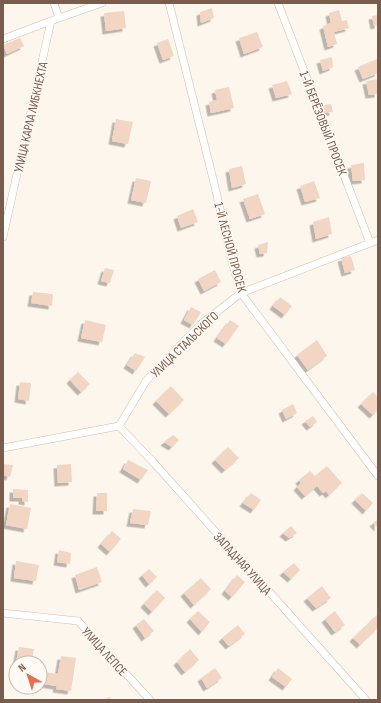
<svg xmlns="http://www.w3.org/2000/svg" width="381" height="703" font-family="'Sofia Sans Condensed',sans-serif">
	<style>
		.building { fill: #f3d5c3; filter: url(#shadow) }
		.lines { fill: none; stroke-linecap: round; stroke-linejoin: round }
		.street-casing { stroke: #d1beb0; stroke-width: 8 }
		.street { stroke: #fff; stroke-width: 7 }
		.labels { text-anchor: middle; stroke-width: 3; stroke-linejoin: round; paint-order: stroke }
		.street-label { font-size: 13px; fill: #7a5c4d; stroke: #fffaf3 }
	</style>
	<defs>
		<filter id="shadow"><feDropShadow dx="-3.5" dy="3.5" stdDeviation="0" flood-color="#0004"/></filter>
	</defs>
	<rect width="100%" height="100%" fill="#fdf6ec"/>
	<path class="building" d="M212,8L214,18L201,23L200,12Z
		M339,10L342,21L347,20L349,28L334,32L337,44L328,47L323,26L331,23L329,13Z
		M124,11L126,28L106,31L104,13Z
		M378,15V25L374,26L372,16Z
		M257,32L263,47L244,54L239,38Z
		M20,38L24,46L7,54L3,45Z
		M168,39L174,56L163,60L157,43Z
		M332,57L333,67L323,71L320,60Z
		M377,59L378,73L363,79L358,67Z
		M378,79V94L369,95L366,81Z
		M287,81L292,94L276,98L272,85Z
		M229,87L234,108L211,113L209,102L217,100L215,90Z
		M331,104L333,112L325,113L324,105Z
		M116,119L133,122L128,144L112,141Z
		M364,163L365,180L353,181L351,165Z
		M242,166L246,184L232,188L229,169Z
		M136,178L151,181L146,203L131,200Z
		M314,181L320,198L305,202L300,186Z
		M258,194L265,214L250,219L243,199Z
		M193,209L198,222L181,228L177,216Z
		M329,217L332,234L316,239L313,222Z
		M268,242L267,253L260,254L258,245Z
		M351,256L355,270L345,273L341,258Z
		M105,268L114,270L110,283L101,281Z
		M215,270L221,282L204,291L198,279Z
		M33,292L53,294L52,306L31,303Z
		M280,297L292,306L285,315L273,306Z
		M191,307L201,312L193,325L184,320Z
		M85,320L106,325L102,342L81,338Z
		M230,320L239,326L226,344L217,338Z
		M317,340L327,356L308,370L297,355Z
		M135,353L145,357L136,371L127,365Z
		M78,372L90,384L81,392L70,380Z
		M20,382L31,383L29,401L18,399Z
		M171,386L184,400L169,414L156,401Z
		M373,392L378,397V410L373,415L361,404Z
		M293,404L297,413L286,419L282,410Z
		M313,416L317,422L310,427L305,421Z
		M173,435L179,440L172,447L164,442Z
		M228,447L239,458L225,470L215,460Z
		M128,460L148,470L141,480L123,469Z
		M3,464L13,465L10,477L3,475Z
		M71,464L72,482L58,483L57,465Z
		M327,466L342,483L329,495L326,491L323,493L317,486L305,496L297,487L301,483L299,480L310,471L315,476Z
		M13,489L28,490V502L22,501V498H13Z
		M97,493H107V511H96Z
		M251,493L261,500L254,510L243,503Z
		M362,493L373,503L366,511L355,500Z
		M10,504L31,508L27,529L6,525Z
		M133,509L151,511L148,525L130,523Z
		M378,519V528L373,523Z
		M291,526L297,533L289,538L283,533Z
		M112,531L121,539L110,552L101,544Z
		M59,550L71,553L70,564L57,562Z
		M16,561L39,565L36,581L14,578Z
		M294,563L300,570L291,579L283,572Z
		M97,567L102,582L79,590L75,575Z
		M149,569L157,577L149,584L142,575Z
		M237,575L245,582L232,597L225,591Z
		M201,578L211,589L194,605L184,593Z
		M322,586L331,598L316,608L307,598Z
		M157,590L165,598L152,612L144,604Z
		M198,611L210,622L202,632L190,619Z
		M335,611L345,625L335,632L325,619Z
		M378,614V628L360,645L353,638Z
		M144,619L154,631L145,638L136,625Z
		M238,625L245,634L229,646L222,638Z
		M19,647L34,649L31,663H16Z
		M190,649L199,660L185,672L177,662Z
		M61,656L76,658L71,691L56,689L57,686L43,684L45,672L58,674Z
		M215,668L222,678L207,688L201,678Z
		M278,668L292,679L286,687L272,677Z
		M110,697L111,700H101Z"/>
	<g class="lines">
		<defs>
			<path id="street" d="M169,3L215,187L232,262L241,293L378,476
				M278,3L370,243
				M59,18L102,3
				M3,39L51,21
				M3,237L51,21L59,18L54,3
				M119,426L154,463L366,700
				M3,448L119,426L146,381L200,325L241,293L378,240
				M3,613L78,621L150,700"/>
		</defs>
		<use href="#street" class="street-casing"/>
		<use href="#street" class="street"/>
	</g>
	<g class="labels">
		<g class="street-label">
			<text transform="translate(30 117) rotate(-77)" y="5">УЛИЦА КАРЛА ЛИБКНЕХТА</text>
			<text transform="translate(324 123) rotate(69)" y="5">1-Й БЕРЁЗОВЫЙ ПРОСЕК</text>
			<text transform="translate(231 247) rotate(75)" y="5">1-Й ЛЕСНОЙ ПРОСЕК</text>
			<text transform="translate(184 344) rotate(-44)" y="5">УЛИЦА СТАЛЬСКОГО</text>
			<text transform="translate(243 563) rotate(48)" y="5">ЗАПАДНАЯ УЛИЦА</text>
			<text transform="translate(105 651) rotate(48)" y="5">УЛИЦА ЛЕПСЕ</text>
		</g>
	</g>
	<rect width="381" height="703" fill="none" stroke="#7a5c4d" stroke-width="8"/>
	<g transform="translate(28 675) rotate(321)"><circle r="19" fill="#fffaf3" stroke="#cabbb1"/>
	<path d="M0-3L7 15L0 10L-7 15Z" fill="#e76f51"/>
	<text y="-6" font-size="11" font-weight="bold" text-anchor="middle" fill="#7a5c4d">N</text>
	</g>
</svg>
